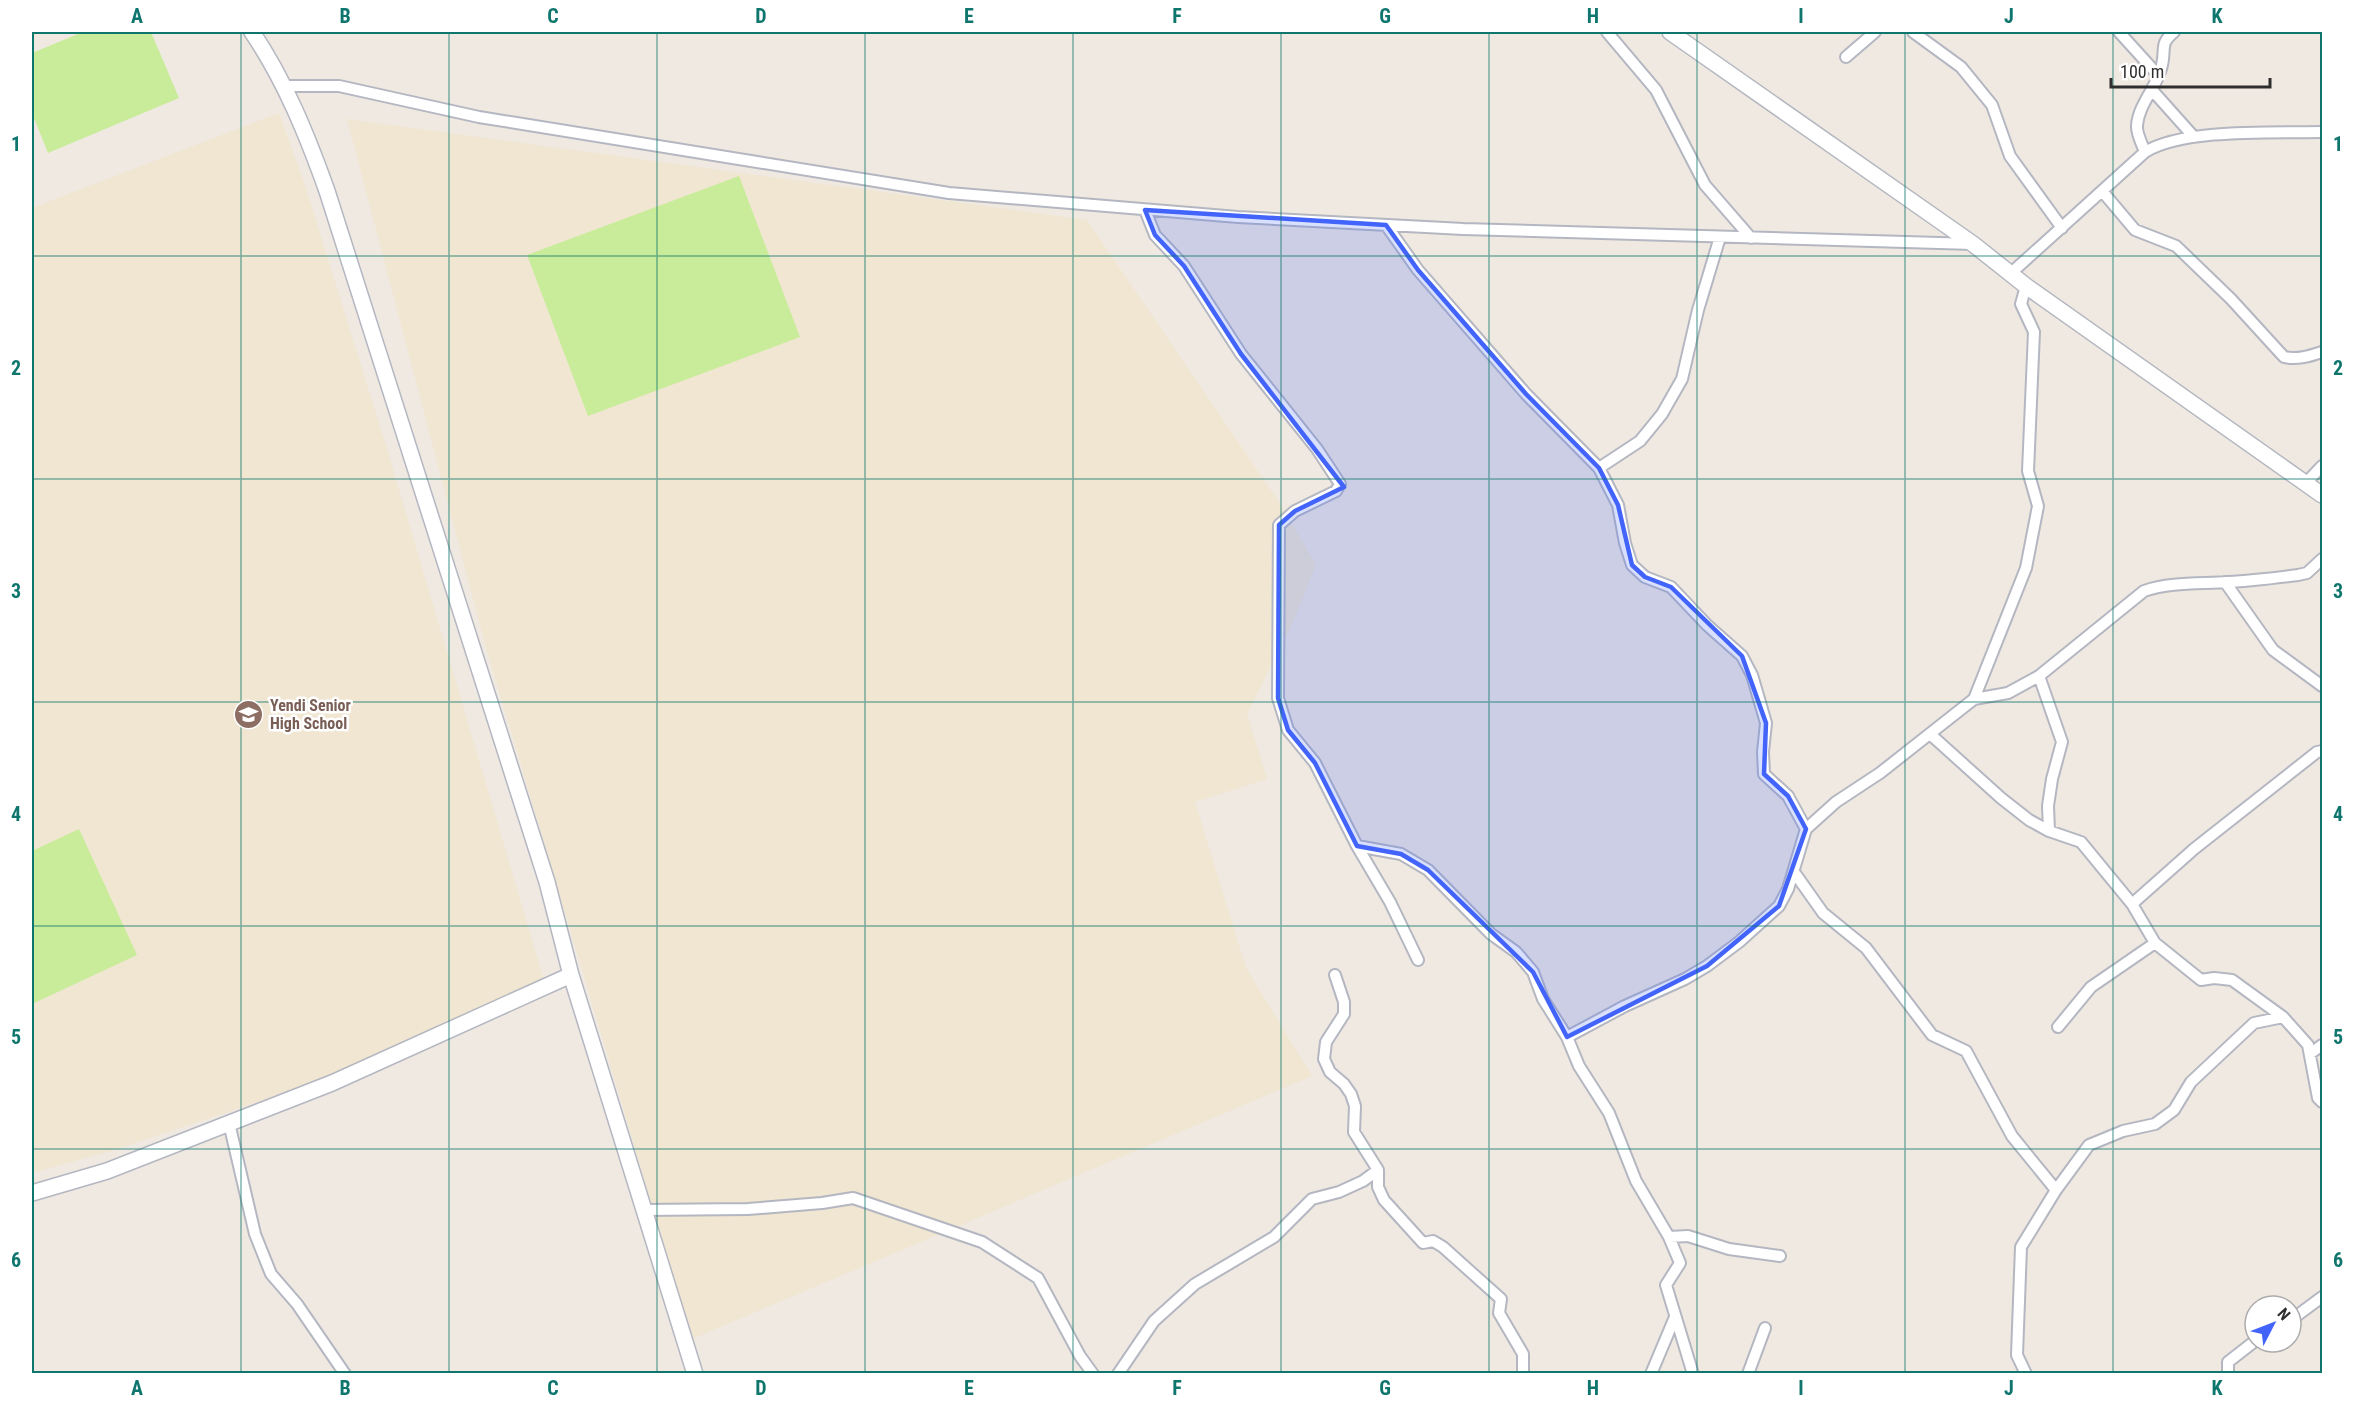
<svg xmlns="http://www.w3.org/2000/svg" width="2354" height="1405" font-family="'Roboto Condensed',sans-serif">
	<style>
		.education { fill: #f0e6d1 }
		.pitch { fill: #c9ec9a }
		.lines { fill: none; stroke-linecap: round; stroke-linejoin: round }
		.street-casing { stroke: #b4b7c1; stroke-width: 14 }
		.secondary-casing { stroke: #b4b7c1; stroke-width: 18 }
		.street { stroke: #fff; stroke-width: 10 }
		.secondary { stroke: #fff; stroke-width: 15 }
		.marked { fill: #4264fb; fill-opacity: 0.2; stroke: #4264fb; stroke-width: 4.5; stroke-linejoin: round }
		.grid { fill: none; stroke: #0f766e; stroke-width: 1.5; stroke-opacity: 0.55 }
		.labels { text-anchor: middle; stroke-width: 5; stroke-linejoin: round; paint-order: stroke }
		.education-label { font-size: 16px; font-weight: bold; fill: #785e54; stroke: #fff; text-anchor: start }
		.neatline { fill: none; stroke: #0f766e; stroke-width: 2 }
		.grid-label { font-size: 20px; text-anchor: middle; font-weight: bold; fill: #0f766e }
	</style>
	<rect width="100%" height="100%" fill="#efe9e1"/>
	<path class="education" d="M279,113L304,182L387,449L544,980L302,1087L111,1151L32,1173V208Z
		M347,119L1087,220L1279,502L1316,565L1294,620L1247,714L1267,779L1195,802L1246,968L1312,1076L692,1339L484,641Z"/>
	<path class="pitch" d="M83,32H151L179,98L48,153L32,113V53Z
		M739,176L800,337L588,416L527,255Z
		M79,829L137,955L32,1004V851Z"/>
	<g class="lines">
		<defs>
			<path id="street" d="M1607,32L1656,90L1705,185L1751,238
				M1913,32L1961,67L1992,105L2010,156L2062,228
				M2119,32L2158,75
				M1846,57L1875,32
				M284,86H339L479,117L949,193L1238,217L1463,229L1973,244
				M2152,90L2194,137
				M2145,152C2142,144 2136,133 2137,125C2139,103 2158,86 2162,65C2166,49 2159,44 2174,32
				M2102,191L2135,230L2176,246L2231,299L2284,357C2297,360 2310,356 2322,352
				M1145,210L1155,235L1184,266L1241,354L1317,449L1340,484L1336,491L1295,511L1279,525L1278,698L1288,730L1315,763L1357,846L1390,902L1418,960
				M1386,225L1418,270L1526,394L1599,468L1618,505L1625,543L1632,565L1645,577L1671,587L1707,625L1742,656L1752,675L1766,723L1763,752L1764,774L1788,796L1806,829
				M2010,274L2145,152C2184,128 2275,133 2322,132
				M1599,468L1640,441L1662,414L1682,379L1698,310L1720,237
				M2306,483L2322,466
				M2225,582L2273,650L2322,686
				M2039,676L2062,742L2052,779L2048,806L2049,831
				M1974,699L2026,568L2038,506L2028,471L2034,332L2021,304L2026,286
				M1930,734L2001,798L2029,820L2049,831L2081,842L2132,904L2155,943L2201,980L2214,978L2232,980L2283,1017L2308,1045L2318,1098L2322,1102
				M1357,846L1401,854L1428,870L1491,934L1516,952L1533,972L1543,999L1567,1037L1579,1066L1609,1113L1636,1181L1669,1237L1688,1236L1729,1249L1780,1256
				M1794,872L1823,913L1866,948L1932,1035L1966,1051L2012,1136L2056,1190L2021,1247L2017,1355L2026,1374
				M2132,904L2194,849L2317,752L2322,751
				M1335,975L1344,1002V1014L1326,1042L1324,1059L1330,1072L1344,1084L1351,1094L1355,1106L1354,1132L1378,1170V1187L1384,1200L1423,1243L1433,1241L1443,1247L1501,1299L1499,1313L1523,1354V1374
				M2058,1027L2091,987L2155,943
				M1567,1037L1625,1006L1685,979L1707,966L1739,942L1779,906L1788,889L1806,829L1836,802L1880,773L1974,699L2008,693L2039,676L2144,591C2170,582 2200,584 2228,582C2251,581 2275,578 2298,575L2307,573L2322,559
				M2311,1053L2322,1045
				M229,1123L255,1234L271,1274L297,1304L345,1374
				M2056,1190L2089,1145L2123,1131L2155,1124L2174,1110L2191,1082L2254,1023L2283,1017
				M643,1210L748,1209L822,1203L853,1198L982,1242L1038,1278L1080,1356L1093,1374
				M1669,1237L1680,1263L1666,1285L1693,1374
				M2291,1320L2322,1297
				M1118,1374L1154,1321L1195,1284L1274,1237L1312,1199L1339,1192L1363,1181L1378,1170
				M1651,1374L1675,1317
				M1748,1374L1765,1328
				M2228,1374V1362L2255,1341"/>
			<path id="secondary" d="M252,32C285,81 307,135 327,191L547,882L571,975L695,1374
				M1670,32L1973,244L2026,286L2322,495
				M32,1193L107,1171L332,1083L571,975"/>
		</defs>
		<use href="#street" class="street-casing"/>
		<use href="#secondary" class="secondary-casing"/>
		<use href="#street" class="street"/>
		<use href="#secondary" class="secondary"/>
	</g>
	<path class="marked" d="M1145,210L1386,225L1418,270L1526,394L1599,468L1618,505L1632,565L1645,577L1671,587L1742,656L1766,723L1764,774L1788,796L1806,829L1779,906L1707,966L1567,1037L1533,972L1428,870L1401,854L1357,846L1315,763L1288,730L1278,698L1279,525L1295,511L1344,487L1241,354L1184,266L1155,235Z"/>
	<path class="grid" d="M241,32V1374M449,32V1374M657,32V1374M865,32V1374M1073,32V1374M1281,32V1374M1489,32V1374M1697,32V1374M1905,32V1374M2113,32V1374M32,256H2322M32,479H2322M32,702H2322M32,926H2322M32,1149H2322"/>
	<defs>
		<symbol id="school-disc" viewBox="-11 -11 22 22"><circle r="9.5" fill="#8d6e63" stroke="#fff"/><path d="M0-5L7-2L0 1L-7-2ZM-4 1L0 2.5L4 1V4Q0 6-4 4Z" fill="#fff"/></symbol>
	</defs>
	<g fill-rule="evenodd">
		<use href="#school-disc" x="232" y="698" width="33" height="33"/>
	</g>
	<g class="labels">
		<g class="education-label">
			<text x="270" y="711">Yendi Senior<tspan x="270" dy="18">High School</tspan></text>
		</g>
	</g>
	<rect width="2354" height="1405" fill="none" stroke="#ffffff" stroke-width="66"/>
	<g transform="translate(2273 1324) rotate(48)"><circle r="28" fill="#ffffff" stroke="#ababab" stroke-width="1.5"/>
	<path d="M0-4.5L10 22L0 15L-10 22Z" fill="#4264fb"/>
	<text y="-9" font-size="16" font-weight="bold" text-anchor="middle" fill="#2e2e2e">N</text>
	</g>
	<path d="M2111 78v9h159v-9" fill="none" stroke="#2e2e2e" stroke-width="3"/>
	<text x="2120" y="78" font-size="18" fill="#2e2e2e" stroke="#ffffff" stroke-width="4.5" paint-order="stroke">100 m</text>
	<rect x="33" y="33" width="2288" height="1339" class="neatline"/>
	<g class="grid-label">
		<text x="137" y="23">A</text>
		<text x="345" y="23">B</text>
		<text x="553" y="23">C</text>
		<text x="761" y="23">D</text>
		<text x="969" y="23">E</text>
		<text x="1177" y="23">F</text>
		<text x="1385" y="23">G</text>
		<text x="1593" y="23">H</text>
		<text x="1801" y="23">I</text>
		<text x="2009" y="23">J</text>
		<text x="2217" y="23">K</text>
		<text x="16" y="151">1</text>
		<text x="2338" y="151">1</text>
		<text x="16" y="375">2</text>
		<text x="2338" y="375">2</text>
		<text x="16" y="598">3</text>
		<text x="2338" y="598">3</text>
		<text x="16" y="821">4</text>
		<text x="2338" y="821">4</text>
		<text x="16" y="1044">5</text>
		<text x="2338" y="1044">5</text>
		<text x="16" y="1267">6</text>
		<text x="2338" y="1267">6</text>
		<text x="137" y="1395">A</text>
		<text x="345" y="1395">B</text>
		<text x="553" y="1395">C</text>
		<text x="761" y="1395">D</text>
		<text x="969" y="1395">E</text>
		<text x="1177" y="1395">F</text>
		<text x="1385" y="1395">G</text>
		<text x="1593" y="1395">H</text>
		<text x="1801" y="1395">I</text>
		<text x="2009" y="1395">J</text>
		<text x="2217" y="1395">K</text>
	</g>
</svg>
